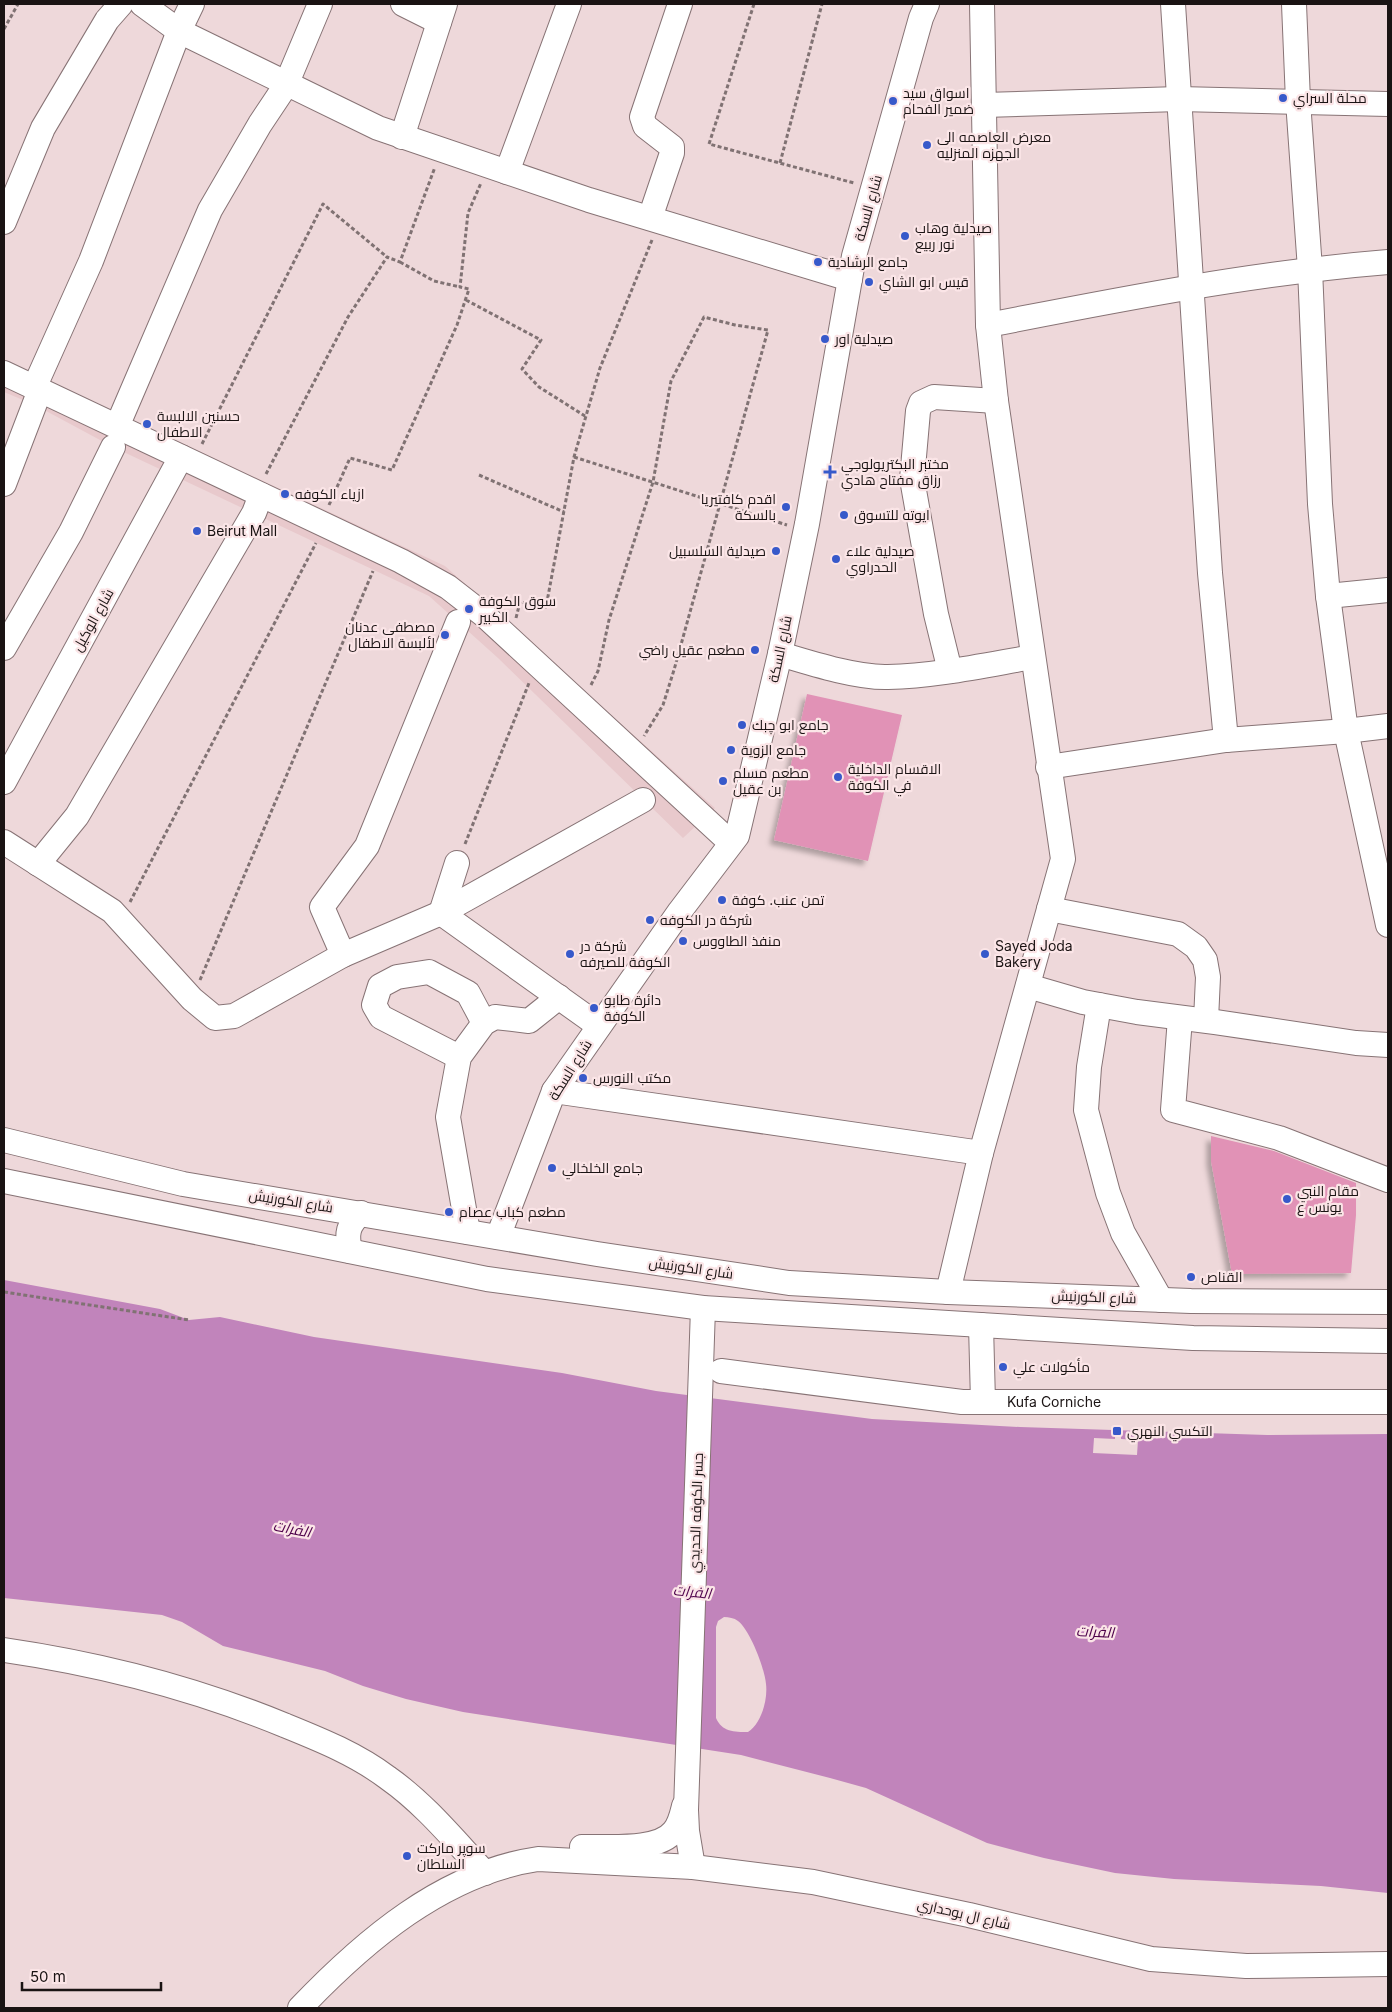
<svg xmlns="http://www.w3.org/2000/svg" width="1392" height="2012" font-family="Inter,Cairo,sans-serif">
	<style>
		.built { fill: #e8c9cc }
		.water { fill: #c184bb; fill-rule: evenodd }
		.pier { fill: #eed8da }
		.building { fill: #e192b6; filter: url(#shadow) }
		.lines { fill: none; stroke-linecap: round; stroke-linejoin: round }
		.minor-casing { stroke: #877375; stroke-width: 26 }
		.path { stroke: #807273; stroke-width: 3; stroke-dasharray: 4 2.5; stroke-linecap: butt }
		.minor { stroke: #fff; stroke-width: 24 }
		.poi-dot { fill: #3759ca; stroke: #fbe5e7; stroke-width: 2 }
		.labels { text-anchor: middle; stroke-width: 4.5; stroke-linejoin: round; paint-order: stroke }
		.poi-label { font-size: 14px; fill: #1a1313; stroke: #fbe5e7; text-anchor: start }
		.street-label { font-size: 14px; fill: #1a1313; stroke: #fbe5e7 }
		.water-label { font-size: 15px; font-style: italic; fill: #4d004a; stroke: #fbe5e7 }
	</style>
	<defs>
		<filter id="shadow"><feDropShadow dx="-4.5" dy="4.5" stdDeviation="2.5" flood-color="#0004"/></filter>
	</defs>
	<rect width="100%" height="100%" fill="#eed8da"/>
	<path class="built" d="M4,360L445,566L715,808L683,838L498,658L429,596L113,447L35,405L4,392Z"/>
	<path class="water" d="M4,1280L160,1309L189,1320L220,1317L314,1337L562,1373L656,1391L872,1419L1020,1427L1267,1435L1388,1434V1893L1321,1886L1174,1879L1115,1873L1044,1858L987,1843L866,1788L830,1778L741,1755L463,1712L406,1699L363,1686L325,1671L223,1646L182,1622L162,1615L4,1598ZM724,1617C729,1617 734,1618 738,1621C750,1630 765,1669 766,1684C768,1700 761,1724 748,1732C734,1732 722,1732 716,1718V1627L718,1621Z"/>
	<path class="pier" d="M1115,1429L1121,1430V1439L1138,1440L1137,1455L1093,1453L1094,1438L1115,1439Z"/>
	<path class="building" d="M807,694L902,715L868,861L774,840Z
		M1211,1136L1274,1151L1356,1183V1215L1351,1273L1232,1274L1211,1161Z"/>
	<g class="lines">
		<defs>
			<g id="minor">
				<path d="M142,4L179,31L378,128L589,200L850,279"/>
				<path d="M403,4L439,22"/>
				<path d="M1173,4L1210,573L1226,740"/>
				<path d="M1294,4L1298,101L1310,269L1320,504L1328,596L1346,731L1388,925"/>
				<path d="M984,105L1179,99L1388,104"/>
				<path d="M402,137L445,4"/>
				<path d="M507,172L569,4"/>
				<path d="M650,218L672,153V147L645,126L642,117L680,4"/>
				<path d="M4,222L43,128L107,20L121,4"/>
				<path d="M988,325C1121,299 1253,273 1388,262"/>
				<path d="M4,373L401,561L448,587L484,615L731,843"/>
				<path d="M39,377L91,261L179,31L192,4"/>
				<path d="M122,415L210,210L260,124L286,85L320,4"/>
				<path d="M4,484L40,390"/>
				<path d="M1328,596L1388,590"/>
				<path d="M4,648L71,532L113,447"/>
				<path d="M780,654C810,663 857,678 888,677C936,676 986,665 1033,657"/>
				<path d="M950,671L936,614L912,479L918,411L921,403L934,397L996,401"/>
				<path d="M1048,767L1226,740L1346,731L1388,726"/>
				<path d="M4,782L181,457"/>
				<path d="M4,842L112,911L192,999L215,1018L234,1016L343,955L441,913L643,800"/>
				<path d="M457,863L441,913L599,1026"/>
				<path d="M38,864L77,816L254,513L261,495"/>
				<path d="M1049,909L1178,934L1196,947L1205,960L1208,977L1206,1020"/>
				<path d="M343,955L322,907L367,846L458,622"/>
				<path d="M1028,986L1083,1002L1137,1012L1215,1022L1356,1043L1388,1045"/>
				<path d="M1099,1005L1089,1067L1086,1110L1108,1193L1123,1233L1161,1300"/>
				<path d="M1180,1018L1173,1110L1279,1138L1388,1180"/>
				<path d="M459,1057L381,1017L374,1005L380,986L397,977L429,972L468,993L484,1023"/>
				<path d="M554,1091L981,1153"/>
				<path d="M4,1140L183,1184L597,1254L789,1283L948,1292L1191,1301L1388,1302"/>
				<path d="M4,1181L487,1279L703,1308L1193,1338L1388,1341"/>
				<path d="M468,1232L448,1117L459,1057L484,1023L495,1017L529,1021L559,997"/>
				<path d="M498,1237L554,1091L680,911L737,836L780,654L807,524L854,256L921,18L927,4"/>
				<path d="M350,1251C346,1233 348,1225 361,1213"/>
				<path d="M948,1292L981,1153L1063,859L996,401L988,325L982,4"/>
				<path d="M981,1325L983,1402"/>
				<path id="s1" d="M721,1371L962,1402H1388"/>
				<path d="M4,1650C100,1664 194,1688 284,1725C321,1740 356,1754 388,1778C425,1804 454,1840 485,1873"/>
				<path d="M582,1847C607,1846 658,1852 674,1831C680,1824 682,1814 684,1806"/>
				<path d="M693,1867L687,1831L686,1810L703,1308"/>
				<path d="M300,2008C364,1941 443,1873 538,1859L693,1867L813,1882L969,1915L1151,1959L1246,1966L1388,1964"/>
			</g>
		</defs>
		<use href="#minor" class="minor-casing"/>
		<path class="path" d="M754,4L709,144L854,183
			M4,29L18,4
			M780,163L822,4
			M400,262L434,281L460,287
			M466,300L541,340L522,369L539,387L585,416
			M202,444L323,204L387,257
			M574,457L787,525
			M266,474L348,317L387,257L400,262L435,167
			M479,475L564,512
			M329,505L350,458L392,470L457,325L469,289L460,287L468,213L481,183
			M516,618L520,602L546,607L574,457L600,368L652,240
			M591,685L598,671L609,620L653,482L671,381L704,317L735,325L768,330L674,670L663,705L644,736
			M465,844L529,683
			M130,902L316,543
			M200,980L373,571
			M4,1292L189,1320"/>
		<use href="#minor" class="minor"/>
	</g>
	<g class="poi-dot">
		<circle cx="1283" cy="98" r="5"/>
		<circle cx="893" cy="101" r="5"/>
		<circle cx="927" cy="145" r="5"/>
		<circle cx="905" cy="236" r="5"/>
		<circle cx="818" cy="262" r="5"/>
		<circle cx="869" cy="282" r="5"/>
		<circle cx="825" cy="339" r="5"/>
		<circle cx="147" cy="424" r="5"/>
		<path d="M827.5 464.5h5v5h5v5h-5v5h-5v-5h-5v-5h5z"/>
		<circle cx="285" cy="494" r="5"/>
		<circle cx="786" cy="507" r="5"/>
		<circle cx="844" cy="515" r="5"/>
		<circle cx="197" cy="531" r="5"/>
		<circle cx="776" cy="551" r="5"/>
		<circle cx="836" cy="559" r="5"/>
		<circle cx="469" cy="609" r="5"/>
		<circle cx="445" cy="635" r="5"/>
		<circle cx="755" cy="650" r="5"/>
		<circle cx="742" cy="725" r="5"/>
		<circle cx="731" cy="750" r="5"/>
		<circle cx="838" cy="777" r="5"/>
		<circle cx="723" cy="781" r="5"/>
		<circle cx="722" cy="900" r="5"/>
		<circle cx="650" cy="920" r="5"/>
		<circle cx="683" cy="941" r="5"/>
		<circle cx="570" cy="954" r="5"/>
		<circle cx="985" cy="954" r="5"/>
		<circle cx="594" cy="1008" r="5"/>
		<circle cx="583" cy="1078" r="5"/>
		<circle cx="552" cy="1168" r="5"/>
		<circle cx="1287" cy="1199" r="5"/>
		<circle cx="449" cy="1212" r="5"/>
		<circle cx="1191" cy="1277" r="5"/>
		<circle cx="1003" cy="1367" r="5"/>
		<rect x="1112" y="1426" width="10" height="10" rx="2.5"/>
		<circle cx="407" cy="1856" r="5"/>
	</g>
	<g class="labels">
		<g class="poi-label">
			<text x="903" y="98">اسواق سيد<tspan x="903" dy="16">ضمير الفحام</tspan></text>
			<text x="1293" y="103">محلة السراي</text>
			<text x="937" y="142">معرض العاصمه الى<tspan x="937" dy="16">الجهزه المنزليه</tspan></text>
			<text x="915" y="233">صيدلية وهاب<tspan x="915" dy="16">نور ربيع</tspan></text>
			<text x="828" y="267">جامع الرشادية</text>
			<text x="879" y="287">قيس ابو الشاي</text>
			<text x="835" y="344">صيدلية اور</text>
			<text x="157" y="421">حسنين الالبسة<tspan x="157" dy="16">الاطفال</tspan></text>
			<text x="841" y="469">مختبر البكتريولوجي<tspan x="841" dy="16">رزاق مفتاح هادي</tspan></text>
			<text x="295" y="499">ازياء الكوفه</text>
			<text x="776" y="504" text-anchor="end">اقدم كافتيريا<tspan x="776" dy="16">بالسكة</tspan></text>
			<text x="854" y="520">ايوته للتسوق</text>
			<text x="207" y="536">Beirut Mall</text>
			<text x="766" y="556" text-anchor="end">صيدلية السلسبيل</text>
			<text x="846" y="556">صيدلية علاء<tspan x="846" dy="16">الحدراوي</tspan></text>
			<text x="479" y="606">سوق الكوفة<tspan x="479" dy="16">الكبير</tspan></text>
			<text x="435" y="632" text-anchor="end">مصطفى عدنان<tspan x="435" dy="16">لألبسة الاطفال</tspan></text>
			<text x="745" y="655" text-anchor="end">مطعم عقيل راضي</text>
			<text x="752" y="730">جامع ابو چبك</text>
			<text x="741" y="755">جامع الزوية</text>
			<text x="848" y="774">الاقسام الداخلية<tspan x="848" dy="16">في الكوفة</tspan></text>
			<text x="733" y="778">مطعم مسلم<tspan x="733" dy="16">بن عقيل</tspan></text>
			<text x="732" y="905">تمن عنب. كوفة</text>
			<text x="660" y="925">شركة در الكوفه</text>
			<text x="693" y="946">منفذ الطاووس</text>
			<text x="580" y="951">شركة در<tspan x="580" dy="16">الكوفة للصيرفه</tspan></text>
			<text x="995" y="951">Sayed Joda<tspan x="995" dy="16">Bakery</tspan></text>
			<text x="604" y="1005">دائرة طابو<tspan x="604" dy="16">الكوفة</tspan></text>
			<text x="593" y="1083">مكتب النورس</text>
			<text x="562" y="1173">جامع الخلخالي</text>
			<text x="1297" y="1196">مقام النبي<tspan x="1297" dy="16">يونس ع</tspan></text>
			<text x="459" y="1217">مطعم كباب عصام</text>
			<text x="1201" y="1282">القناص</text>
			<text x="1013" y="1372">مأكولات علي</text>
			<text x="1127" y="1436">التكسي النهري</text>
			<text x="417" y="1853">سوپر ماركت<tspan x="417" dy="16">السلطان</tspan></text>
		</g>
		<g class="street-label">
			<text transform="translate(868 208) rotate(-74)" y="5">شارع السكة</text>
			<text transform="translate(93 620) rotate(-61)" y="5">شارع الوكيل</text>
			<text transform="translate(780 649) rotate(-78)" y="5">شارع السكة</text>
			<text transform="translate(570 1070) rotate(-58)" y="5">شارع السكة</text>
			<text transform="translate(291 1201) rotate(9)" y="5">شارع الكورنيش</text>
			<text transform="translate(691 1268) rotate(8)" y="5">شارع الكورنيش</text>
			<text transform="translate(1094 1297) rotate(2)" y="5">شارع الكورنيش</text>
			<text dy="5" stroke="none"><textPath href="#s1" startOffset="335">Kufa Corniche</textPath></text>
			<text transform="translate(696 1513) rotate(-88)" y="5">جسر الکوفه الحديدي</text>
			<text transform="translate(964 1914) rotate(13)" y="5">شارع ال بوحداري</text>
		</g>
		<g class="water-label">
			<text transform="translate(292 1529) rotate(11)" y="5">الفرات</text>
			<text transform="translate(692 1592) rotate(6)" y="5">الفرات</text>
			<text transform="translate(1095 1632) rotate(3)" y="5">الفرات</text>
		</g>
	</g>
	<rect width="1392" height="2012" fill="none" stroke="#1a1313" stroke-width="10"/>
	<path d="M22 1982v8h139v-8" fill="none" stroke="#1a1313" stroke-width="2.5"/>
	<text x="30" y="1982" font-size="15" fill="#1a1313" stroke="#fbe5e7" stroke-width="4" paint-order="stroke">50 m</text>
</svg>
